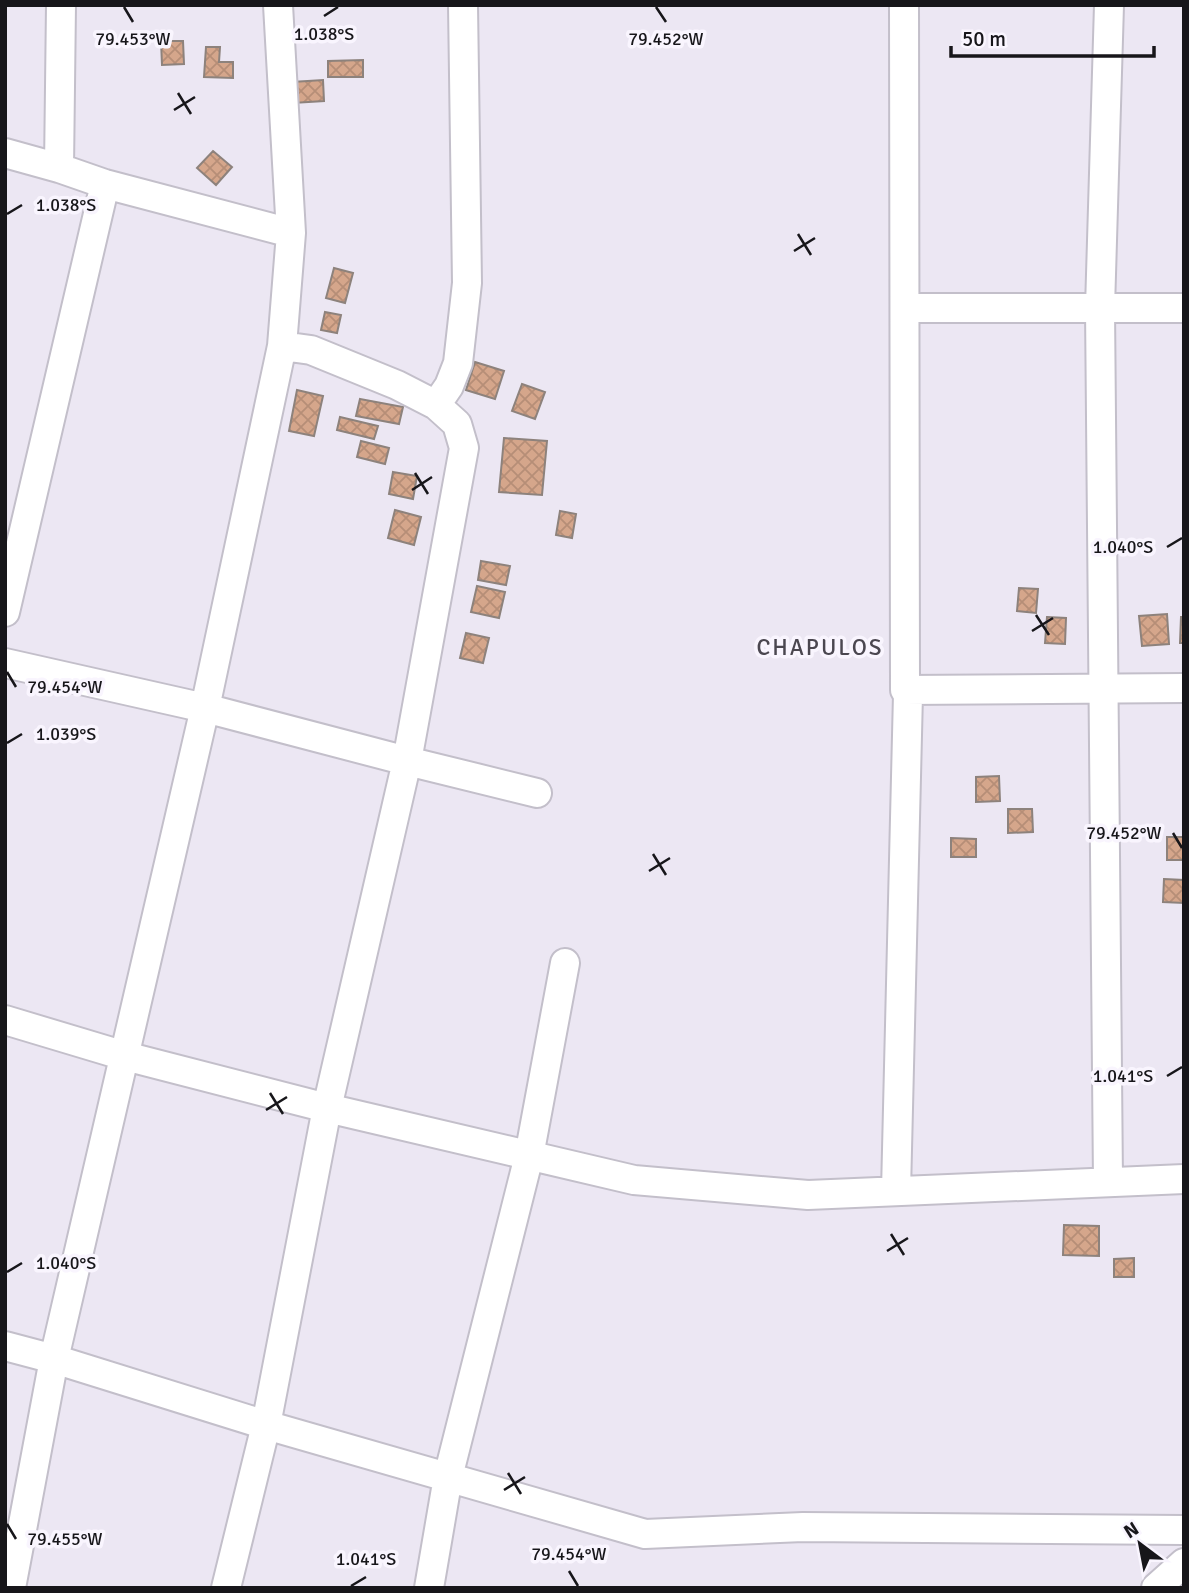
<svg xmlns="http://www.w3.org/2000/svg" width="1189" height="1593" font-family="Signika,sans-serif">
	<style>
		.building { fill: url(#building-cross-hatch); stroke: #8d827c; stroke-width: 2 }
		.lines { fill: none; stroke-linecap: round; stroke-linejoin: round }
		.minor-casing { stroke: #c3bfca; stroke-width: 32 }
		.minor { stroke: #fff; stroke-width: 28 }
		.ticks { fill: none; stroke: #17161a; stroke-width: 2.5 }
		.labels { text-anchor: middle; stroke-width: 7; stroke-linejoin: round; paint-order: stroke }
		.quarter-label { font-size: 23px; letter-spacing: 2px; fill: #4b4750; stroke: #f9f5fe }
		.ticks-label { font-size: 18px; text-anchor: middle; fill: #17161a; stroke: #f9f5fe; stroke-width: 7; stroke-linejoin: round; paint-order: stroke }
	</style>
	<defs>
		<pattern id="building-cross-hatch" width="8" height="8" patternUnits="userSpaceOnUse" patternTransform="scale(1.75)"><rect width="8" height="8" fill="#d5a68b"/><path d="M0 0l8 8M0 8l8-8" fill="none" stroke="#b68e77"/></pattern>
	</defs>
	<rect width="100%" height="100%" fill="#ece7f3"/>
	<path class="building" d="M161,41H183L184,64L162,65Z
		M206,47H220L219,62H233V78L204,77Z
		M363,60V77H328V61Z
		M323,80L324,101L293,103L292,82Z
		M213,151L232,167L216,185L197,168Z
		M334,268L353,273L345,303L326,298Z
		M325,312L341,315L337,333L321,330Z
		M475,362L504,371L495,399L466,390Z
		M522,384L545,392L535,419L512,411Z
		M297,390L323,396L314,436L289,431Z
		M360,399L403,407L399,424L356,416Z
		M340,417L378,426L374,439L337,430Z
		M504,438L547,441L542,495L499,492Z
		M361,441L389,448L385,464L357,457Z
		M393,472L417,476L413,499L389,494Z
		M395,510L421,517L414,545L388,538Z
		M560,511L576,514L572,538L556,535Z
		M481,561L510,566L506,585L478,580Z
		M477,586L505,592L499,618L471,612Z
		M1019,588L1038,589L1036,613L1017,611Z
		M1167,614L1169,644L1142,646L1139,616Z
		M1047,617L1066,618L1065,644L1045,643Z
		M1181,617H1184V643H1180Z
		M466,633L489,638L483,663L460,658Z
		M999,776L1000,801L976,802V777Z
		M1008,809H1032L1033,832L1008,833Z
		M1167,837H1184V860H1167Z
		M951,838L976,839V857H951Z
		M1164,879L1184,880V903L1163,902Z
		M1064,1225L1099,1226V1256L1063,1255Z
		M1134,1258V1277H1114V1259Z"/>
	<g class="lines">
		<defs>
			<path id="minor" d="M5,153L59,168L61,5
				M59,168L105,184L291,233
				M906,308H1184
				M282,346L311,350L397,385L436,405L457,424L464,448L407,761L537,793
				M436,405L449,386L458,363L467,283L463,5
				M5,612L105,184
				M5,663L205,708L407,761L327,1108L266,1425L226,1588
				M905,690L1184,688
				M5,1020L125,1056L327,1108L634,1180L808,1195L1184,1179
				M1108,1182L1100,308L1109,5
				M896,1191L908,694L905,690L904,5
				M5,1346L54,1359L266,1425L645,1534L803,1527L1184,1530
				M11,1588L54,1359L205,708L282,346L291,233L278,5
				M429,1588L448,1477L529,1156L565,963
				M1156,1588L1184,1563"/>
		</defs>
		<use href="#minor" class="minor-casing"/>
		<use href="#minor" class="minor"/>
	</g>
	<path class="ticks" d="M124,7L133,22M656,7L666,22M324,16L338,7M178,93L191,114M174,110L195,97M7,214L22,205M798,234L811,255M794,251L815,238M415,473L428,494M412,490L432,477M1167,547L1182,538M1036,615L1049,635M1032,631L1053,618M7,672L16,687M7,743L22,734M1173,833L1182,848M653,854L666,875M649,871L670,858M1167,1076L1182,1067M270,1093L283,1114M266,1110L287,1097M891,1234L904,1255M887,1251L908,1238M7,1272L22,1263M508,1473L521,1494M504,1490L525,1477M7,1524L16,1539M569,1571L578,1586M351,1586L366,1577"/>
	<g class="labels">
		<g class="quarter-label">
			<text x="820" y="655">CHAPULOS</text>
		</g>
	</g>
	<g class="ticks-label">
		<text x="324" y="40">1.038°S</text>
		<text x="666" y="45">79.452°W</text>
		<text x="133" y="45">79.453°W</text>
		<text x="66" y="211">1.038°S</text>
		<text x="1123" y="553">1.040°S</text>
		<text x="65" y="693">79.454°W</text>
		<text x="66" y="740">1.039°S</text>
		<text x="1124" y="839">79.452°W</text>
		<text x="1123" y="1082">1.041°S</text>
		<text x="66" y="1269">1.040°S</text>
		<text x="65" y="1545">79.455°W</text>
		<text x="569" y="1560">79.454°W</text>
		<text x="366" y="1565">1.041°S</text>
	</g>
	<rect width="1189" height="1593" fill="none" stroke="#17161a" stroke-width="14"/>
	<g transform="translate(1140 1544) rotate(328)" stroke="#f9f5fe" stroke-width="5" paint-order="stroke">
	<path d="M0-5L12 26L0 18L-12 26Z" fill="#17161a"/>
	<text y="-10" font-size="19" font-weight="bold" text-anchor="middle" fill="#17161a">N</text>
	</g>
	<path d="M951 46v10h203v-10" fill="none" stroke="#17161a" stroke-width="3.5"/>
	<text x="962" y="46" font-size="21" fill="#17161a" stroke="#f9f5fe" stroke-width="5" paint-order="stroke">50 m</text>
</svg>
